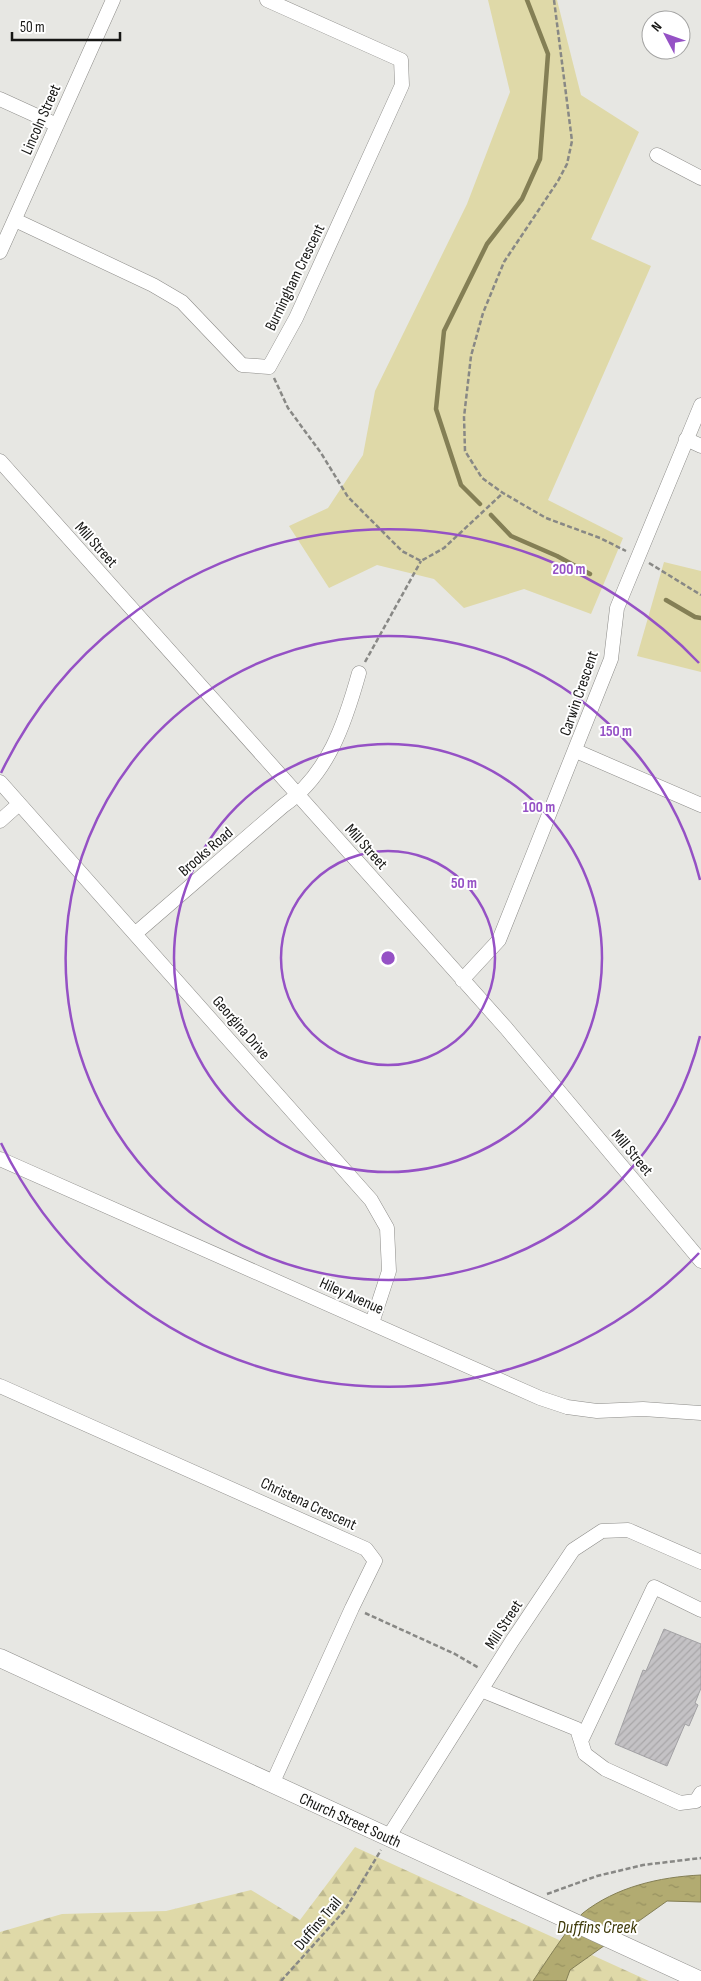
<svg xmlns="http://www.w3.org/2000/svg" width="701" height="1981" font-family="'Sofia Sans Condensed',sans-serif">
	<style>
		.forest { fill: url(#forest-firs) }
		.park { fill: #dfd9a8 }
		.water { fill: url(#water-ripples); stroke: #847f55 }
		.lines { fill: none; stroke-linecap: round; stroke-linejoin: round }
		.stream { stroke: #847f55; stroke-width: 4.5 }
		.building { fill: url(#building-hatch); stroke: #a2a1a4 }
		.minor-casing { stroke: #8d8c89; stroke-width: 15 }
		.major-casing { stroke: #8d8c89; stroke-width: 19 }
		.path { stroke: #888885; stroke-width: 2.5; stroke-dasharray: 5 2.5; stroke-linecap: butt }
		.minor { stroke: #fff; stroke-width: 14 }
		.major { stroke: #fff; stroke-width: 18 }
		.ring { fill: none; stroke: #9551c5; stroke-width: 2.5 }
		.labels { text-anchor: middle; stroke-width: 4; stroke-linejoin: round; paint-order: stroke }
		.street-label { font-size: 16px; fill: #171715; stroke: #fff }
		.water-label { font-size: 18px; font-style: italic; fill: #3f3a0a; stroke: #fff }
		.centre { fill: #9551c5; stroke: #fff; stroke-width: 2.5 }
		.ring-label { font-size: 15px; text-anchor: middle; font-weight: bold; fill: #9551c5; stroke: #fff; stroke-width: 4; stroke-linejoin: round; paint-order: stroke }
	</style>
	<defs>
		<pattern id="forest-firs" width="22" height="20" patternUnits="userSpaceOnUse" patternTransform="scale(1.25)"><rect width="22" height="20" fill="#dfd9a8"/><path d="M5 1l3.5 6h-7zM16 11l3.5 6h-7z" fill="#bfba90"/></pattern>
		<pattern id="water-ripples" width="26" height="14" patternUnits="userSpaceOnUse" patternTransform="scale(1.25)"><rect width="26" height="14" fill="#b2ab71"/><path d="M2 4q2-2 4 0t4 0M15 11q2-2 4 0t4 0" fill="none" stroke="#989261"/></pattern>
		<pattern id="building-hatch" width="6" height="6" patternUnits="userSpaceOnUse" patternTransform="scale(1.25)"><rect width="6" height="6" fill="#c4c2c5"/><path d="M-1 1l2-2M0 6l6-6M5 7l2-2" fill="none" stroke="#a8a6a8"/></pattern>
	</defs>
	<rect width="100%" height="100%" fill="#e7e7e3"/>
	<path class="forest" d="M355,1847L649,1981H0V1932L62,1914L166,1911L251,1890L300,1920Z"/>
	<path class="park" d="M488,0H557L581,95L639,132L591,239L651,266L548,500L623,538L591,614L524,589L464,608L434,579L377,565L329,588L289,526L328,508L363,455L375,391L467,204L510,92Z
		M664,562L701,571V672L637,656Z"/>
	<path class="water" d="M701,1875V1902L667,1901L570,1970L566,1981H533C544,1965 570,1924 583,1913C616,1887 659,1877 701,1875Z"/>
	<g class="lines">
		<path class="stream" d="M480,504L461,485L436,409L444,331L487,244L522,199L540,159L548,54L527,0
			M491,515L511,536L557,556L590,574
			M666,600L695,617L701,618"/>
	</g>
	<path class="building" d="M664,1629L701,1644V1688L695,1703L698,1705L689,1726L685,1724L667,1766L615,1744L643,1670L646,1671Z"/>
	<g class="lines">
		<defs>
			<path id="minor" d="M0,99L57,125
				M657,155L701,178
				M15,220L153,285L182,302L242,365L269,367L296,318L402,85L401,60L267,0
				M0,252L113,0
				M686,439L701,446
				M0,461L506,1028L701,1261
				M576,751L701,805
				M0,782L371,1200L387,1228L389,1271L372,1323
				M0,821L19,804
				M136,933L283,806C328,775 345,723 359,673
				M462,980L499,940L611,659L617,608L701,405
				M0,1159L540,1398L567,1407L597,1411L643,1409L701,1413
				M0,1386L366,1549L375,1561L352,1608L273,1782
				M481,1690L577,1729L585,1754L605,1769L680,1803L696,1801L701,1793
				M581,1741L654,1587L701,1610
				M389,1836L512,1641L573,1550L602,1531L628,1530L701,1562"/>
			<g id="major">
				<path id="s1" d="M0,1658L701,1981"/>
			</g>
		</defs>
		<use href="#minor" class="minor-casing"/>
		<use href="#major" class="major-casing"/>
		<path class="path" d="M554,0L572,141L567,164L558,181L504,262L483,313L471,356L464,417L465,451L482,478L503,493L546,518L600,538L626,551
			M274,378L288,408L321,453L348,497L402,551L421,561L444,548L503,493
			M649,563L701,595
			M365,662L421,561
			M365,1613L455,1654L479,1668
			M547,1894L597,1876L643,1865L701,1858
			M281,1981L345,1910L381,1850"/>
		<use href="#minor" class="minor"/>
		<use href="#major" class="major"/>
	</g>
	<g class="ring">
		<circle cx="388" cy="958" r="107"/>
		<circle cx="388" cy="958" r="214"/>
		<path d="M700 1036A322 322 0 1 1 700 880"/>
		<path d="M699 1253A429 429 0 0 1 1 1143M1 773A429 429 0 0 1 699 663"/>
	</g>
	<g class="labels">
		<g class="street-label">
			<text transform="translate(40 119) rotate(-66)" y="6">Lincoln Street</text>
			<text transform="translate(294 277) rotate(-64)" y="6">Burningham Crescent</text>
			<text transform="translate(97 544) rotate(48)" y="6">Mill Street</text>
			<text transform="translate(578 693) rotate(-71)" y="6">Carwin Crescent</text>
			<text transform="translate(367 846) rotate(48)" y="6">Mill Street</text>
			<text transform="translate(205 851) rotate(-41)" y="6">Brooks Road</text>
			<text transform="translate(242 1027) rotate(49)" y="6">Georgina Drive</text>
			<text transform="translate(633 1152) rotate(50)" y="6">Mill Street</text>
			<text transform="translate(352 1295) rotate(24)" y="6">Hiley Avenue</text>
			<text transform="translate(309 1503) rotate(25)" y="6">Christena Crescent</text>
			<text transform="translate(503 1624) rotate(-57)" y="6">Mill Street</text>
			<text dy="6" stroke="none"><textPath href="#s1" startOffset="386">Church Street South</textPath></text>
			<text transform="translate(317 1923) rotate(-50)" y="6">Duffins Trail</text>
		</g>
		<g class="water-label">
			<text x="597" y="1933">Duffins Creek</text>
		</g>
	</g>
	<circle cx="388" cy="958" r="8" class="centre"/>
	<g class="ring-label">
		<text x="569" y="574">200 m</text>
		<text x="616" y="736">150 m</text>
		<text x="539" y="812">100 m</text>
		<text x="464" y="888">50 m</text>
	</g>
	<g transform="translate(666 35) rotate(311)"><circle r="24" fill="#ffffff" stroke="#a2a2a1"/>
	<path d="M0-4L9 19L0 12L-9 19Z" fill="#9551c5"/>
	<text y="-8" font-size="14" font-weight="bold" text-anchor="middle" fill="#171715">N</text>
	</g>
	<path d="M12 32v8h108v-8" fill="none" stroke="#171715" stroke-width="2.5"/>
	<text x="20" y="32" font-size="15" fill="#171715" stroke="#ffffff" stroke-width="4" paint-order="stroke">50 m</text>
</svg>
